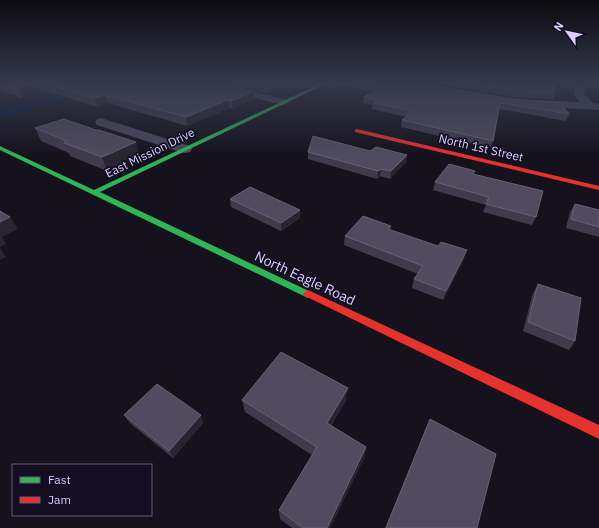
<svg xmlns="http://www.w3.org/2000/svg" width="599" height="528" font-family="'IBM Plex Sans',sans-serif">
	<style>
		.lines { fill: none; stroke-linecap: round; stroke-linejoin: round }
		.canal { fill: #0b173a; fill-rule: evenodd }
		.street { fill: #4b475e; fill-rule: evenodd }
		.fast { fill: #30b455; fill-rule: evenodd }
		.jam { fill: #e5322d; fill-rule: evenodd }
		.wall { fill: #403b4c }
		.shaded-wall { fill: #282431 }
		.building { fill: #504b5f; stroke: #666078 }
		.labels { text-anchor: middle; stroke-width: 3.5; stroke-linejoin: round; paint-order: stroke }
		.far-street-label { font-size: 12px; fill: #dacffe; stroke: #130e21 }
		.street-label { font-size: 14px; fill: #dacffe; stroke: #130e21 }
	</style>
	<rect width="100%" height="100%" fill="#15121d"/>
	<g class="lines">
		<path class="canal" d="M91,82H108L107,84L0,119V111Z"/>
		<path class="street" d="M577,82H587L584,94L593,103L599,104V110L532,106L528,105L526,103L528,101L532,100L580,102L574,95Z
			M225,85L288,100L290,102L284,105L221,90L220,88Z
			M101,118L190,146L192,149L190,152L185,153L180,152L97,125L95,122L97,119Z"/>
		<path class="fast" d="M319,82H324L319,87L100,192L311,292L313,294L311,296L308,298L0,150V146L2,147L94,190L317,85Z"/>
		<path class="jam" d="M357,129L599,186V190L355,132V130Z
			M308,290L599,425V439L305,296L303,294L305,292Z"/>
	</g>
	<path class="wall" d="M0,82H212L253,91L254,99L232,109L229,108L187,126L108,103L97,107L26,85L22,98L0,90Z
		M221,82H292L267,93Z
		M332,82H411L569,114L566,121L499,109L493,141L490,148L401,127L402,120L407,117L372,109V105L363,103L364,97L373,92L332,83Z
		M432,82H557L554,90L555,93L553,99L511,97Z
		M35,128L140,156L107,171L70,156L69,153L41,141Z
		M370,151L407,155L406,162L390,179L380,176L377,179L308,159V152Z
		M474,174L536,217L532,225L483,212L486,205L433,190L435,182Z
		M230,199L300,218L281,231L231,207Z
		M575,204L599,210V237L566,228L570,212Z
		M391,226L390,230L464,259L443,300L412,288L414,279L418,274L344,245L345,236Z
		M538,284L575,341L569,350L523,331L533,293Z
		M242,400H346L331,426L366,447L364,458L330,528H292L280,519L279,510L312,455L245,412Z
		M124,415L203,423L173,458L130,423Z
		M430,419L477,528H385L425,431Z"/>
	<path class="shaded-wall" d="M21,82H25L26,85L22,98L18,90Z
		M275,82H292L267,93V86Z
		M253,91L254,99L232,109V101Z
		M105,95L108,103L97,107L94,98Z
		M228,100L229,108L187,126L186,117Z
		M136,142L140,156L107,171L102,157Z
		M407,155L406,162L390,179L391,171Z
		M381,169L380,176L377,179L378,171Z
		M300,210V218L281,231V223Z
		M10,217L18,229L2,237L6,244L0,247V222Z
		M0,248L6,257L0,260Z
		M467,250L464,259L443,300L446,291Z
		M348,388L346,400L326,435L327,423Z
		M201,415L203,423L173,458L169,451Z
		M366,447L364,458L330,528H327Z"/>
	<path class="building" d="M0,82H21L18,90L0,84Z
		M40,82H212L253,91L232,101L228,100L186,117L105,95L94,98Z
		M252,82H275L267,86Z
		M355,82H411L513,99L561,103L569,114L500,103L493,141L402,120L413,111L373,103L377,100L364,97L381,87Z
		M465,82H557L554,90L555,93L513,91Z
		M64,119L96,130H99L136,142L102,157L64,143L67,141L35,128Z
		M313,136L370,151L376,147L407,155L391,171L381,169L378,171L308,152Z
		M449,164L475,171L473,174L543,191L536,217L486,204L489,197L435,182Z
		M250,187L300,210L281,223L230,199Z
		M575,204L599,210V227L571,219Z
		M0,211L10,217L0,222Z
		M363,216L391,226L388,229L438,246L441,242L467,250L446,291L414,279L423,266L345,236Z
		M538,284L581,298L575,341L528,322Z
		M281,352L348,388L327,423L366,447L327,528H303L279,510L317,447L242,400Z
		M157,384L201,415L169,451L124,415Z
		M430,419L496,454L477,528H386Z"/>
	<linearGradient id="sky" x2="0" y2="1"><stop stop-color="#0c0a10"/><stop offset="0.53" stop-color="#35394c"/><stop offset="1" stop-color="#35394c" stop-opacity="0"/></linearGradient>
	<rect width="599" height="156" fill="url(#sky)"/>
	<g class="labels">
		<g class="far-street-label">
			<text transform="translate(481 148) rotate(13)" y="4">North 1st Street</text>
			<text transform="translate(150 153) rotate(-26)" y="4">East Mission Drive</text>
		</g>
		<g class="street-label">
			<text transform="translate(305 278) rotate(25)" y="5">North Eagle Road</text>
		</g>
	</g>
	<rect x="12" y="464" width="140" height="52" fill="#130e21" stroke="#635b79"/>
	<rect x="20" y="477" width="20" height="6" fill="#30b455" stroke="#635b79"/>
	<text x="48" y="484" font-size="12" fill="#dacffe">Fast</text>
	<rect x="20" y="497" width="20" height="6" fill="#e5322d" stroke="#635b79"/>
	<text x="48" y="504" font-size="12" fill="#dacffe">Jam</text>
	<g transform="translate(567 32) rotate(303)" stroke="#130e21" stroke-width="3" paint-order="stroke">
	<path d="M0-3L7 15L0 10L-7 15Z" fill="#dacffe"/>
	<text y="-6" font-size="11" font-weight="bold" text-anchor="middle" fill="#dacffe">N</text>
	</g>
</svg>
